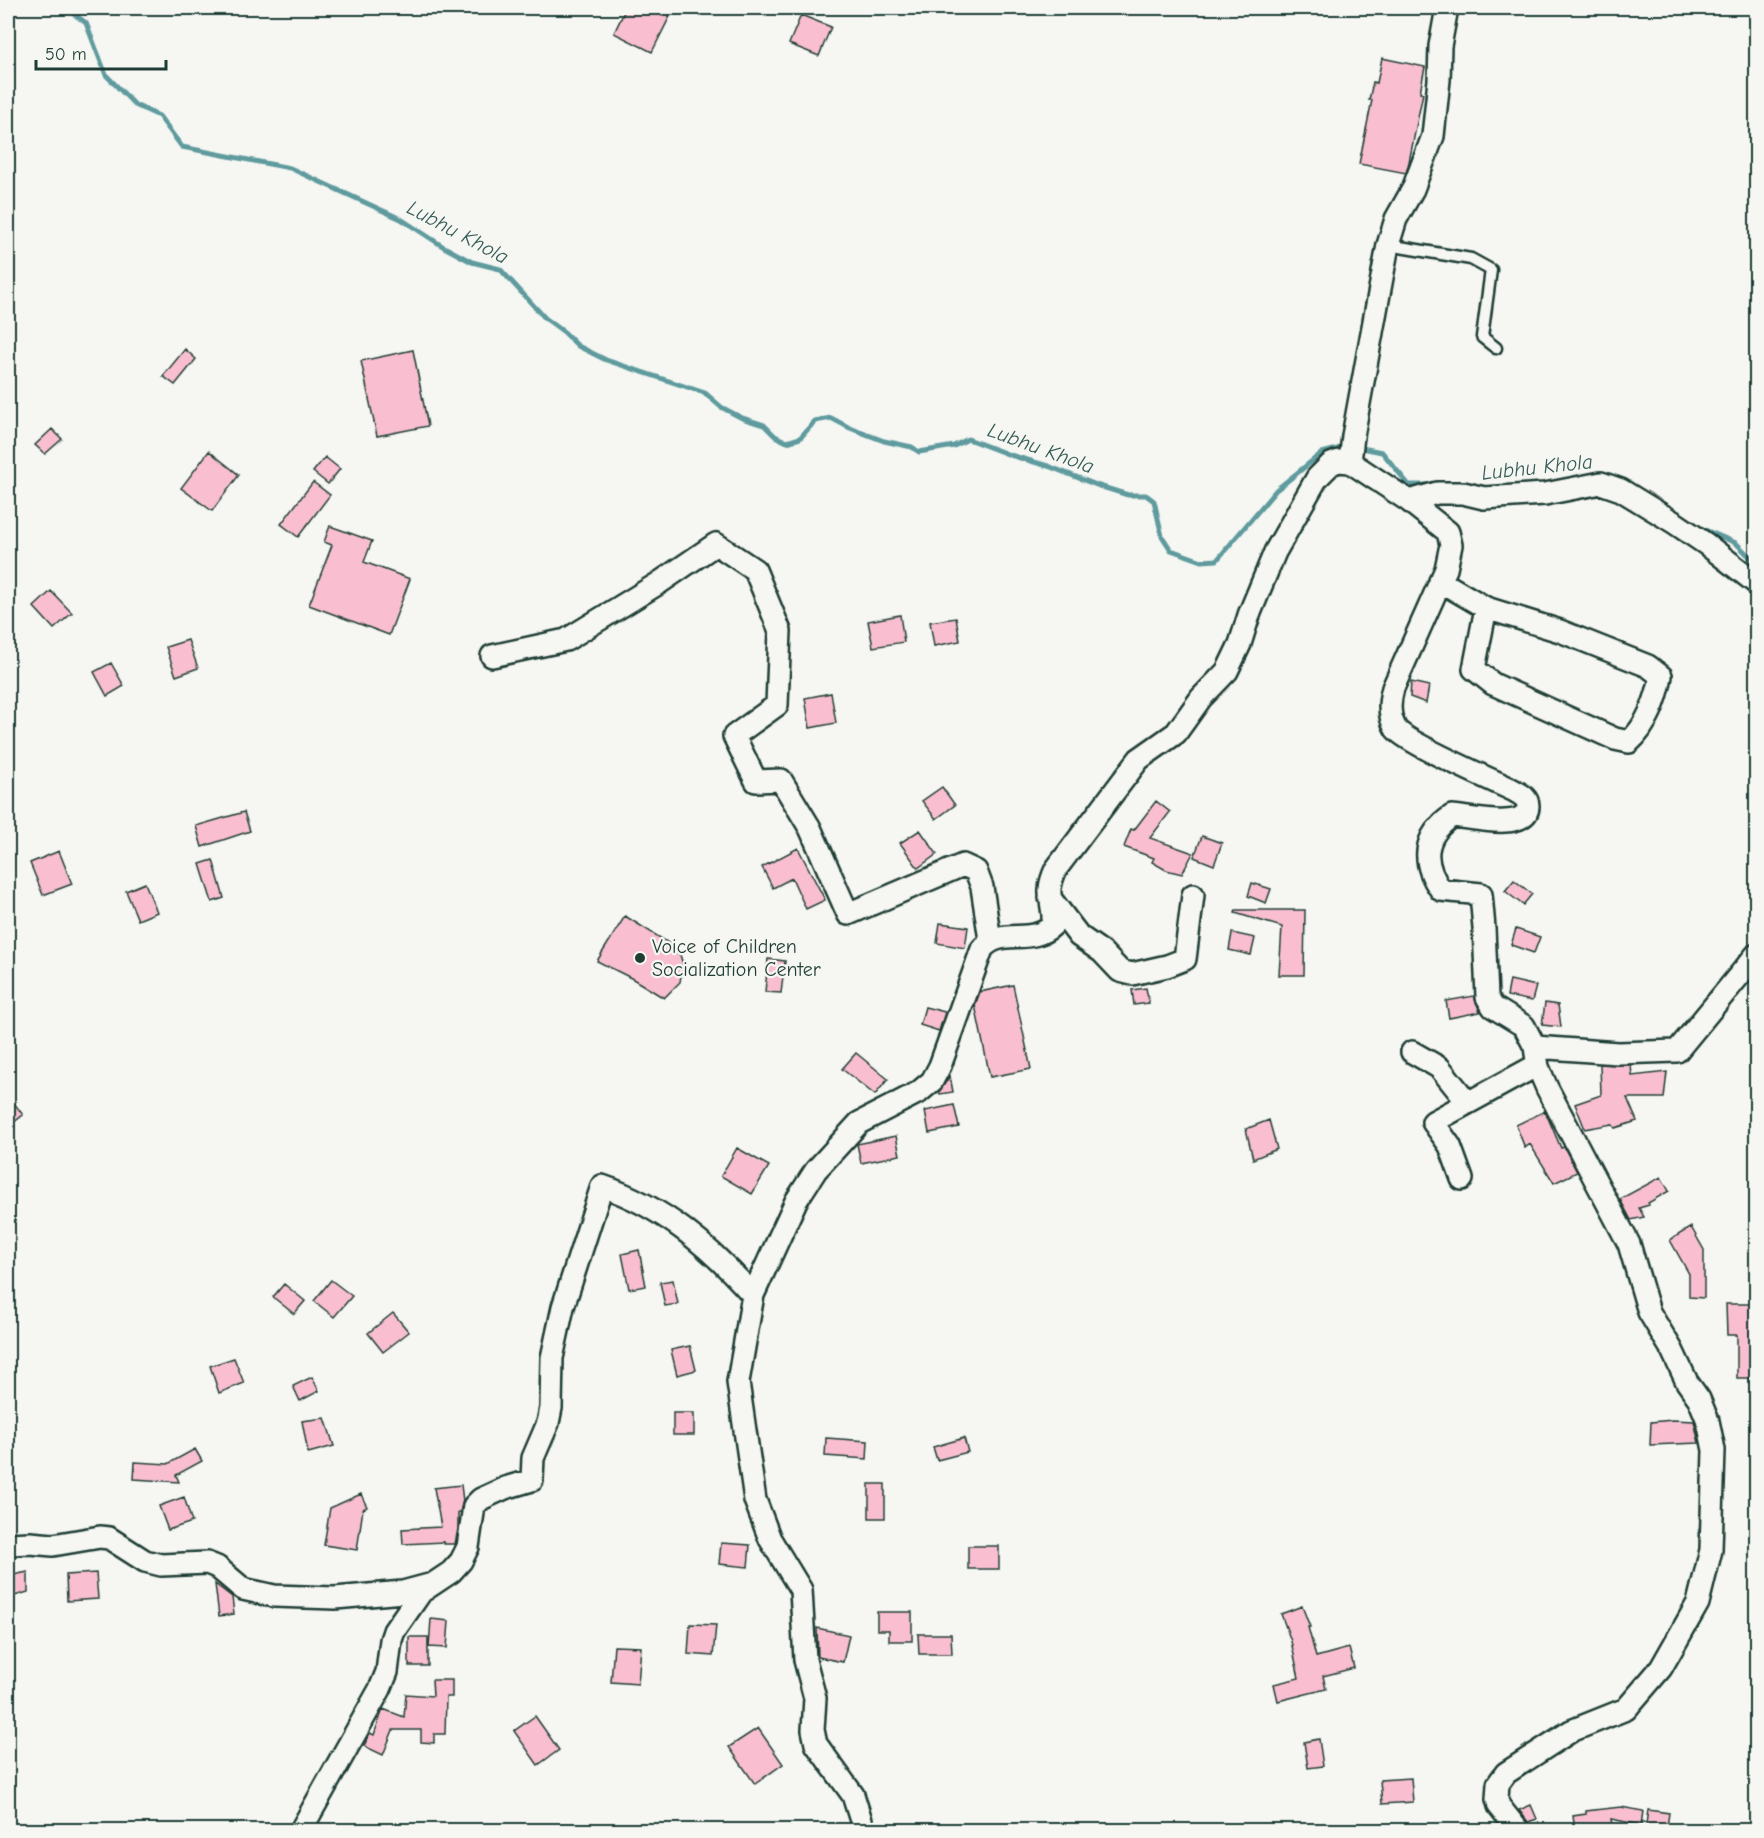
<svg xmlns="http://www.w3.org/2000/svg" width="1764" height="1838" font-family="'Comic Neue',sans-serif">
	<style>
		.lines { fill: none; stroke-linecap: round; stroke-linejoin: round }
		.stream { stroke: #5f9b9e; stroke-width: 5 }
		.building { fill: #f9bfd1; stroke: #1f3d34; stroke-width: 1.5 }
		.service-casing { stroke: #1f3d34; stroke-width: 15 }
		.minor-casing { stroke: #1f3d34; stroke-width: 26 }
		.service { stroke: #f6f6f2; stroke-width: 10 }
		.minor { stroke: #f6f6f2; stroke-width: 21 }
		.poi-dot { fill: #1f3d34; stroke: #f6f6f2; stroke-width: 2 }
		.labels { text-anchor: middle; stroke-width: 4.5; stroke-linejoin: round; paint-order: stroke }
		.poi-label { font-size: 20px; fill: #1f3d34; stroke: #f6f6f2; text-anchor: start }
		.water-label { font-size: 21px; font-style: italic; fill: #345c57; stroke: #f6f6f2 }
	</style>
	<rect width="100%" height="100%" fill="#f6f6f2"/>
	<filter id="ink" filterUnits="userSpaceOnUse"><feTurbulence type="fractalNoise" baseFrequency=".0167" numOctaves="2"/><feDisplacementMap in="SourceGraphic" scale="12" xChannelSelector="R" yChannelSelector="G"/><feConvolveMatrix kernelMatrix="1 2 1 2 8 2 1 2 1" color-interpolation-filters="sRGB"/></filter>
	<g filter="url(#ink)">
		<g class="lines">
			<path class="stream" d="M66,8L86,23L106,75L135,105L159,116L182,147L290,168L401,219L444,247L472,262L500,269L545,318L564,332L578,346L606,360L705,393L721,407L742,418L764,425L775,436L787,442L800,438L815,421L831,418L850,428L884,441L912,447L919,452L954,446L968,439L1010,455L1048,466L1099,486L1128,495H1146L1154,501L1162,536L1171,550L1202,561L1217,560L1276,490L1322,453L1345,447
				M1357,447L1382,452L1409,485H1434
				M1698,527L1736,543L1756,563"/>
		</g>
		<path class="building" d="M626,8H653L670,16L652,52L614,33Z
			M801,15L831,27L819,56L789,44Z
			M1382,58L1425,67L1420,92L1423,93L1409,162L1406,173L1359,164L1372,100H1369L1373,82L1377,83Z
			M185,349L196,359L175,385L163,376Z
			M413,350L428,426L377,436L361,361Z
			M52,429L62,439L45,454L35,445Z
			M209,451L239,475L212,511L181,488Z
			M325,457L340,469L328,484L313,472Z
			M313,482L330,495L298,537L281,524Z
			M330,526L372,541L364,562L410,579L389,635L309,605L332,545L324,542Z
			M51,591L72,613L54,629L34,607Z
			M900,615L904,642L873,647L868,621Z
			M956,618L960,641L934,646L930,622Z
			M188,640L198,668L176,676L166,647Z
			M111,663L124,686L107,696L94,672Z
			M1411,682L1429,686L1426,703L1410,697Z
			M831,693L836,723L810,728L805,698Z
			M942,787L955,805L936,819L922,801Z
			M1156,801L1170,812L1150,838L1193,853L1182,874L1166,870L1152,862L1154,858L1124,847L1131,829L1134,830Z
			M244,812L250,831L202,847L196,826Z
			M920,830L937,854L918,868L900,843Z
			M1202,836L1222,843L1214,865L1194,857Z
			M798,848L825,900L806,909L792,878L773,888L762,867Z
			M59,851L72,884L43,895L30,863Z
			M213,860L224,898L212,902L200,864Z
			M1514,880L1532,894L1523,905L1505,891Z
			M145,883L157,912L138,920L126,891Z
			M1252,883L1271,889L1266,903L1248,896Z
			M1236,910H1305L1304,975H1279L1282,927L1235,913Z
			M625,916L667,942L680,955L683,964L680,982L664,998L633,979L597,961Z
			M940,923L968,927L965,948L937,943Z
			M1516,929L1540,937L1534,953L1511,945Z
			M1232,933L1255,938L1251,955L1229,950Z
			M768,959L785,961L781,993L765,992Z
			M1510,980L1536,986L1532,1001L1507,996Z
			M1013,985L1031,1069L990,1077L975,1005L980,992Z
			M1146,988L1149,1003L1134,1005L1132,990Z
			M1474,996L1480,1012L1449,1018L1446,1001Z
			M1545,1003L1558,1005L1561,1027L1542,1025Z
			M925,1007L945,1012L939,1031L920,1025Z
			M856,1053L888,1079L875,1095L842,1069Z
			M1600,1064L1631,1065L1632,1076L1667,1072L1664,1098H1627L1637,1121L1615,1128L1612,1124L1585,1129L1575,1104L1601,1095Z
			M950,1076L953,1092L940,1094L939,1092Z
			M8,1095L23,1115L8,1127Z
			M954,1105L959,1127L929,1133L925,1111Z
			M1545,1111L1561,1148L1564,1147L1577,1172L1554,1183L1530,1144L1525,1148L1516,1125Z
			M1269,1120L1277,1149L1253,1159L1246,1129Z
			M896,1136L900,1155L861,1163L857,1144Z
			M737,1148L769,1166L752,1194L721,1176Z
			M1661,1177L1669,1191L1648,1203L1649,1205L1639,1208L1644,1217L1631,1220L1620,1199Z
			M1691,1227L1704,1250V1298L1689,1297V1274L1670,1240Z
			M639,1250L646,1286L629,1289L622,1254Z
			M331,1280L352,1296L334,1317L314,1301Z
			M673,1280L678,1304L665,1306L660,1282Z
			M284,1284L305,1301L294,1314L273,1297Z
			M1726,1304H1756V1378H1737V1335H1727Z
			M393,1313L409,1332L383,1352L368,1333Z
			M690,1346L696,1370L677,1375L671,1350Z
			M234,1358L244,1383L219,1393L210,1366Z
			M312,1377L319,1391L300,1401L293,1386Z
			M673,1413H694V1435H673Z
			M325,1418L334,1446L308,1453L302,1421Z
			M1673,1420L1694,1421L1699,1443L1650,1445L1651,1422Z
			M826,1438L868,1441L867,1459L825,1456Z
			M964,1438L968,1452L937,1460L933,1447Z
			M195,1449L202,1461L176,1475L179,1482L134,1479L135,1462L168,1464Z
			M869,1484H885V1518H869Z
			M461,1485L463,1501L460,1512H458V1529L455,1544H444V1542L403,1544L402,1529L441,1527L434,1488Z
			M361,1494L367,1507L363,1509L357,1550L324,1545L330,1508Z
			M184,1497L192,1522L168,1530L159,1506Z
			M721,1543L750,1545L748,1567L719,1564Z
			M968,1546H999V1569H968Z
			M28,1572V1592L8,1598V1576Z
			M96,1573L98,1599L67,1601L66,1575Z
			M215,1584L232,1597L234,1614L219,1616Z
			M1302,1606L1310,1627H1308L1316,1657L1349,1648L1354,1668L1323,1676L1326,1689L1278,1701L1274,1684L1299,1678L1291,1641L1281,1614Z
			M877,1612H912V1641H889V1630H877Z
			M431,1619L449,1621L447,1648L429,1647Z
			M690,1624L716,1625L713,1656L688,1654Z
			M817,1628L849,1635L843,1662L818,1657Z
			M918,1634H951L952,1654H919Z
			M409,1637H428V1666H409Z
			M614,1646L641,1647L638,1684L611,1682Z
			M432,1680H452V1697H446L445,1734H434V1743L421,1742V1730H393L383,1755L364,1746L370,1733L374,1735L383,1709L404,1717L406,1694L433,1696Z
			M535,1716L559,1750L538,1765L514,1731Z
			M758,1728L783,1764L755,1784L729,1747Z
			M1319,1739L1323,1766L1308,1768L1304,1742Z
			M1411,1778L1413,1802L1382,1804L1380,1780Z
			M1531,1805L1537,1819L1528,1822L1519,1810Z
			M1621,1807L1643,1811L1641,1825L1611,1819L1612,1825L1575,1830L1573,1816L1586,1814V1811Z
			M1648,1810L1669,1813L1667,1827L1646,1824Z"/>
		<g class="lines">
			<defs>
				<path id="service" d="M1388,245L1471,259L1491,270L1482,337L1496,348"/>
				<path id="minor" d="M1350,462L1353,436L1388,245L1396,219L1413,189L1433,136L1439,80L1440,46L1447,8
					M1409,501L1437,493H1463L1484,498L1545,494L1601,483L1621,490L1675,523L1706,544L1756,583
					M1440,581L1486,608L1560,631L1648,666L1661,676C1657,699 1647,726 1629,742L1615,739L1493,684L1474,669L1486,608
					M492,656L566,640L659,583L716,544L755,570L780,631L777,705L734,736L756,781L781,780L810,828L848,914L963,865L976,871L982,887L990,940
					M1050,898L1079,936L1102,952L1120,971L1132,974L1167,966L1185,959L1193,895
					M1535,1047L1618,1053L1677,1051L1756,955
					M1412,1052L1440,1068L1468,1103
					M1462,1179L1450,1146L1433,1122L1530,1069L1538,1067
					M8,1544L30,1543L53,1545L100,1537L109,1538L145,1561L161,1565L207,1563L217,1567L243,1589L274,1596L335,1598L403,1592L429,1585
					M301,1830L380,1689L387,1672L391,1640L394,1631L421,1592L451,1572L461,1561L468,1547L474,1506L481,1499L505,1488L532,1480L533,1458L548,1423L551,1408L552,1358L563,1307L602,1186C664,1207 710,1247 753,1295
					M864,1830L853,1795L816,1744L813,1730L815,1698L805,1660L801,1590L770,1539L755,1500L738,1382L753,1295L796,1201L816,1170L859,1123L919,1092L932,1081L940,1066L982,949C1001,926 1030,947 1053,925C1055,900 1043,897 1056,869L1139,759L1176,733L1201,698L1227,671L1240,644L1249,615L1275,552L1317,478L1331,464L1339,461L1350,462L1409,501L1448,532L1451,545L1446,569L1393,688C1389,702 1388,716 1396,729C1407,743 1492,780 1513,790C1520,794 1528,797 1528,806C1528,832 1468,817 1452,816C1423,836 1421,862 1441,890L1481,894L1484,928L1487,997L1493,1007L1524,1026L1535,1047L1538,1067L1547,1088L1629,1244L1649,1312L1672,1350L1687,1382L1699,1399L1708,1421L1714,1450L1711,1550L1698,1603L1661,1668L1626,1709L1571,1731L1506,1773L1498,1784L1497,1799L1499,1806L1518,1830"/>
			</defs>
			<use href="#service" class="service-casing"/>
			<use href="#minor" class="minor-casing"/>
			<use href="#service" class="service"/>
			<use href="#minor" class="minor"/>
		</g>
	</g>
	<circle class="poi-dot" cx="640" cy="958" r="6"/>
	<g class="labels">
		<g class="poi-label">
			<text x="652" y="953">Voice of Children<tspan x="652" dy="23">Socialization Center</tspan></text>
		</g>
		<g class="water-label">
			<text transform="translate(458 232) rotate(28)" y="7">Lubhu Khola</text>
			<text transform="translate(1041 448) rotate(20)" y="7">Lubhu Khola</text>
			<text transform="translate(1537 467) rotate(-6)" y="7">Lubhu Khola</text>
		</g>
	</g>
	<rect width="1764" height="1838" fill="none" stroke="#f6f6f2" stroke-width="30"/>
	<rect x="15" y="15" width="1734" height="1808" fill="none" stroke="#1f3d34" stroke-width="2" filter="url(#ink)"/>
	<path d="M36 60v9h130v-9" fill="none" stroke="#1f3d34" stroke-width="3"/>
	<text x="45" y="60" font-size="18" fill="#1f3d34" stroke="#f6f6f2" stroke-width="4.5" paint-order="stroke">50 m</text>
</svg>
